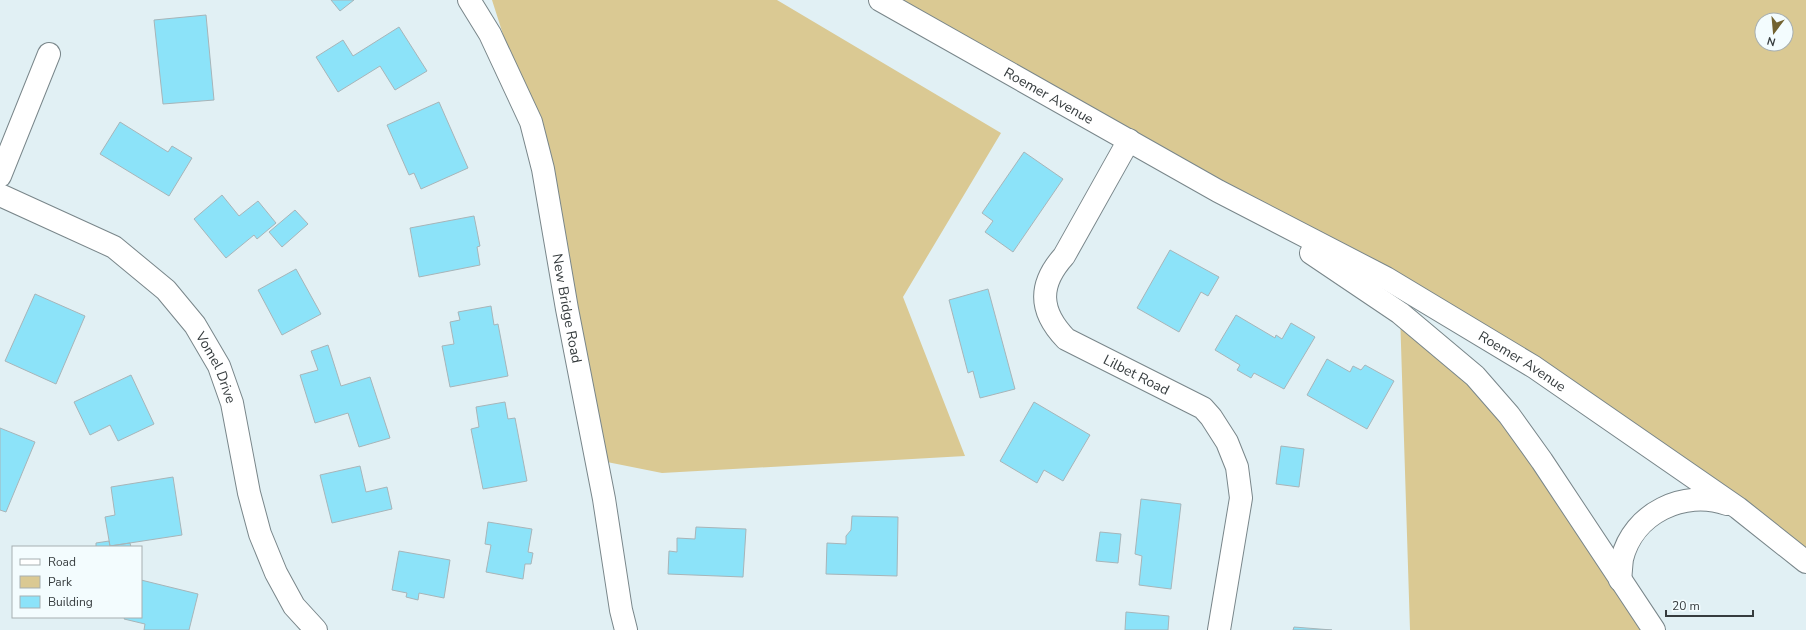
<svg xmlns="http://www.w3.org/2000/svg" width="1806" height="630" font-family="'Nunito Sans',sans-serif">
	<style>
		.green { fill: #dac993; fill-rule: evenodd }
		.building { fill: #8ce3f9; stroke: #a7b5b9 }
		.lines { fill: none; stroke-linecap: round; stroke-linejoin: round }
		.minor-casing { stroke: #79868a; stroke-width: 24 }
		.primary-casing { stroke: #79868a; stroke-width: 24 }
		.minor { stroke: #fff; stroke-width: 22 }
		.primary { stroke: #fff; stroke-width: 22 }
		.labels { text-anchor: middle; stroke-width: 3.5; stroke-linejoin: round; paint-order: stroke }
		.street-label { font-size: 14px; fill: #363c3e; stroke: #f3fcfe }
	</style>
	<rect width="100%" height="100%" fill="#e1f0f4"/>
	<path class="green" d="M492,0H777L1001,133L903,297L965,456L662,473L597,460L531,122Z
		M880,0H1806V562L1534,367ZM1762,20H1786V44H1762Z
		M1400,313L1475,376L1654,630H1410Z"/>
	<path class="building" d="M331,0H354L340,11Z
		M206,15L214,100L163,104L154,20Z
		M399,27L427,71L395,90L380,66L338,92L316,57L343,40L353,56Z
		M439,102L468,168L421,189L414,173L409,175L387,125Z
		M120,122L168,152L172,146L192,158L169,196L100,154Z
		M1024,152L1063,179L1013,252L985,232L993,221L982,213Z
		M222,195L239,216L258,201L276,223L257,239L254,235L226,258L194,219Z
		M295,210L308,224L282,247L269,232Z
		M474,216L480,246L477,247L480,265L419,277L410,228Z
		M1170,250L1219,277L1208,296L1201,292L1179,332L1137,308Z
		M296,269L321,314L282,335L258,290Z
		M988,289L1015,389L980,398L973,371L968,373L949,300Z
		M35,294L85,316L56,384L5,361Z
		M491,306L494,325L498,324L508,376L450,387L442,346L454,344L450,322L460,320L458,312Z
		M1236,315L1275,338L1276,335L1282,339L1291,323L1315,337L1284,389L1254,373L1251,378L1237,370L1240,365L1215,350Z
		M328,345L341,386L370,377L390,438L359,447L348,413L315,423L300,375L318,370L311,351Z
		M1327,359L1350,372L1353,366L1361,370L1365,365L1394,381L1367,429L1307,395Z
		M131,375L154,424L118,441L110,425L90,435L74,402Z
		M505,402L508,419L515,418L527,481L483,489L471,429L479,427L476,407Z
		M1034,402L1090,435L1063,481L1044,470L1037,483L1000,461Z
		M0,428L35,442L6,512L0,510Z
		M1281,446L1304,449L1299,487L1276,484Z
		M360,466L366,492L387,487L392,509L332,523L320,475Z
		M173,477L182,535L110,546L105,517L115,515L111,487Z
		M1141,499L1181,504L1171,589L1139,585L1142,556L1135,554Z
		M852,516L898,517L897,576L826,574L827,543L846,544V536L851,530Z
		M488,522L532,529L528,552L533,553L531,564H525L523,579L486,572L491,545L485,544Z
		M696,527L746,529L743,577L668,574L669,551L677,552V538L695,539Z
		M1100,532L1121,534L1118,563L1096,561Z
		M109,541L110,546L130,543L131,547H96V543Z
		M399,551L450,560L444,598L419,593L418,600L406,597L407,593L392,590Z
		M141,580L198,594L189,630H144L145,624L124,619L125,617H141Z
		M1126,612L1169,616L1168,630H1125Z
		M1294,627L1332,630H1293Z"/>
	<g class="lines">
		<defs>
			<g id="minor">
				<path id="s1" d="M469,0L490,34L531,122L543,169L567,309L604,499L621,610L626,630"/>
				<path id="s2" d="M1129,140L1064,256C1038,285 1039,311 1066,339L1203,408L1211,417L1227,442L1237,467L1241,498L1219,630"/>
				<path d="M0,176L49,54"/>
				<path id="s3" d="M0,195L114,247L166,290L195,325L219,366L232,403L249,493L260,534L276,573L294,606L316,630"/>
			</g>
			<g id="primary">
				<path id="s4" d="M880,0L1218,191L1386,278L1534,367L1738,508L1806,562"/>
				<path d="M1311,253L1400,313L1475,376L1509,415L1542,461L1654,630"/>
				<path d="M1620,580C1621,573 1621,566 1622,559C1633,513 1684,489 1727,504"/>
			</g>
		</defs>
		<use href="#minor" class="minor-casing"/>
		<use href="#primary" class="primary-casing"/>
		<use href="#minor" class="minor"/>
		<use href="#primary" class="primary"/>
	</g>
	<g class="labels">
		<g class="street-label">
			<text dy="5" stroke="none"><textPath href="#s4" startOffset="194">Roemer Avenue</textPath></text>
			<text dy="5" stroke="none"><textPath href="#s1" startOffset="327">New Bridge Road</textPath></text>
			<text dy="5" stroke="none"><textPath href="#s4" startOffset="737">Roemer Avenue</textPath></text>
			<text dy="5" stroke="none"><textPath href="#s3" startOffset="286">Vomel Drive</textPath></text>
			<text dy="5" stroke="none"><textPath href="#s2" startOffset="306">Lilbet Road</textPath></text>
		</g>
	</g>
	<rect x="12" y="546" width="130" height="72" fill="#f3fcfe" stroke="#a7afb1"/>
	<rect x="20" y="559" width="20" height="6" fill="#ffffff" stroke="#a7afb1"/>
	<text x="48" y="566" font-size="12" fill="#363c3e">Road</text>
	<rect x="20" y="576" width="20" height="12" fill="#dac993" stroke="#a7afb1"/>
	<text x="48" y="586" font-size="12" fill="#363c3e">Park</text>
	<rect x="20" y="596" width="20" height="12" fill="#8ce3f9" stroke="#a7afb1"/>
	<text x="48" y="606" font-size="12" fill="#363c3e">Building</text>
	<g transform="translate(1774 32) rotate(196)"><circle r="19" fill="#f3fcfe" stroke="#a7afb1"/>
	<path d="M0-3L7 15L0 10L-7 15Z" fill="#726230"/>
	<text y="-6" font-size="11" font-weight="bold" text-anchor="middle" fill="#363c3e">N</text>
	</g>
	<path d="M1666 610v6h87v-6" fill="none" stroke="#363c3e" stroke-width="2"/>
	<text x="1672" y="610" font-size="12" fill="#363c3e" stroke="#f3fcfe" stroke-width="3" paint-order="stroke">20 m</text>
</svg>
